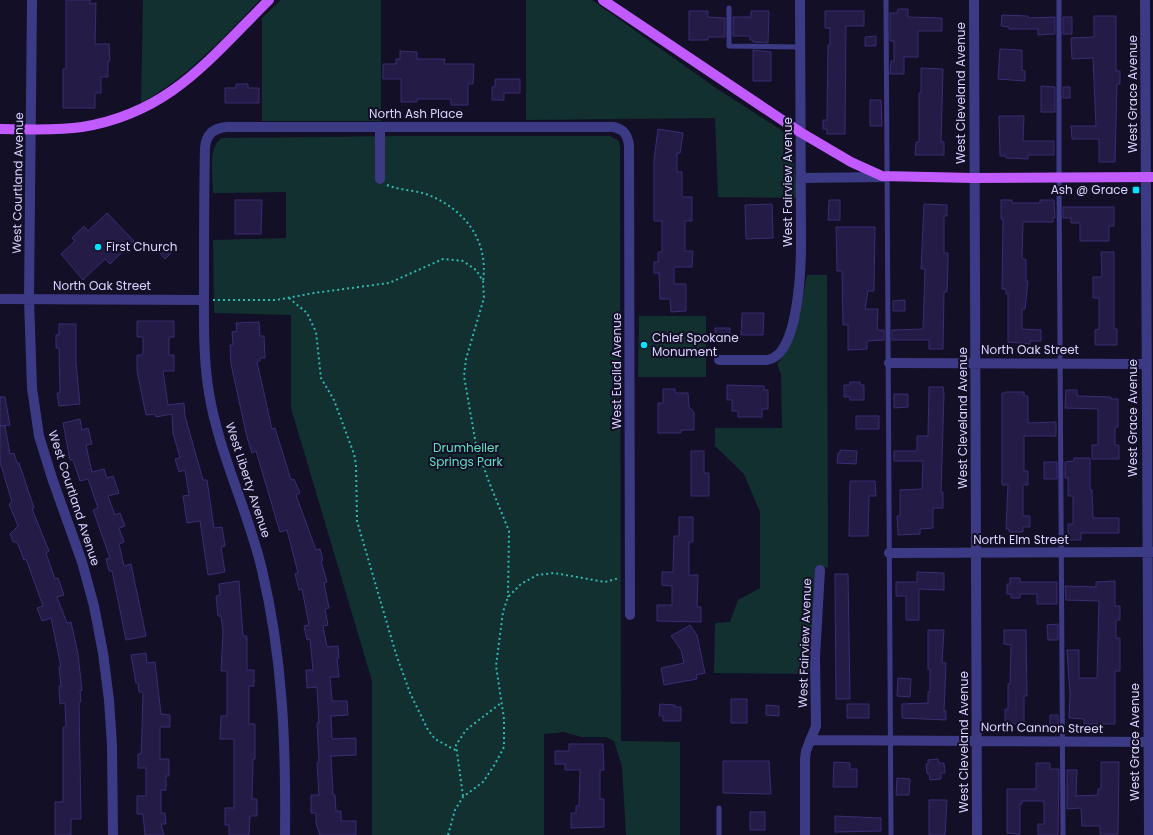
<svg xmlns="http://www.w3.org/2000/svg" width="1153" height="835" font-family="Poppins,sans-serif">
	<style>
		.green { fill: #12302f }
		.building { fill: #241b47; stroke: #3b2d73 }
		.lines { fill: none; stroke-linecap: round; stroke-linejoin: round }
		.path { stroke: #2fb8b0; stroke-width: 2; stroke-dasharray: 2 3; stroke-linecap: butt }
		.lane { stroke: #3d3a85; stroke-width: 5 }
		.street { stroke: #3d3a85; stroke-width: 10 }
		.primary { stroke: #c25bff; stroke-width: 10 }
		.poi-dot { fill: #00e5ff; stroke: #130f26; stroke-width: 1.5 }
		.labels { text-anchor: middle; stroke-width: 4; stroke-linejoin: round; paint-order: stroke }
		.street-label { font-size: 12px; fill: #d9d4ff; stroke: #130f26 }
		.poi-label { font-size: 12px; fill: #d9d4ff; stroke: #130f26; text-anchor: start }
		.park-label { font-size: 12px; fill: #5fe0c0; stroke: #130f26 }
	</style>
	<rect width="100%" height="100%" fill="#130f26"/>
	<path class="green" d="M143,0H260C223,38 189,77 141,103Z
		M281,0H381V121H262V18Z
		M526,0H592L716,88L792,137L797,198L718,197L715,118L526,120Z
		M399,136H610L619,141L620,146L621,741L680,742V835H626L622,767L614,741L606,737H582L563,732L544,734V835H372V681L291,408V315L214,313L213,240L286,238V192L213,193C213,176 207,147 222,138Z
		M807,275H827L828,567L815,569C815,604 811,639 809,674L714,673L715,623L730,622L738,600L760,588V512L744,474L715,446V428H782L781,374L777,364C798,342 801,304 807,275Z
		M639,316H706V377H638Z"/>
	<path class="building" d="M66,0H90V4L96,3L95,44H109L110,61H108V77H101V93H95V108H63V69H66Z
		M898,9H908V17L942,18V31H918V57H904V74H890L891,61H894V41H890V13H897Z
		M689,11H708V17L725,18V37H708V40H689Z
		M751,11H769L768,43L753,42V40H750V36H733V17H751Z
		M825,11H864V26H846L845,134H827V129H823V120H827L828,45H830V28H825Z
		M1002,15L1028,16V18L1055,17V34L1038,35V29H1009V27L1001,26Z
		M1094,16H1116V71H1120V84H1117L1115,162H1099V139H1072L1071,126H1096L1093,58L1072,59L1071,38L1094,37Z
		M1063,17H1072V34H1063Z
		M876,36V46H865V37Z
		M1000,49L1022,50V70L1025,71V81L998,79Z
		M753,50L771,52V81H753Z
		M400,51L417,52V59H445L444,64H474L473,84H468V105H451V99H417V102H401V79H383V64H396V59H400Z
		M921,68L943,69L941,142H944V155H915L916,142H919V93H921Z
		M495,79H520V93H504V100H492V87H495Z
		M236,84H248V88H259V103H225V88H236Z
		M1041,86L1055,87V112H1041Z
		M1063,87H1070V98H1063Z
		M870,100H881L882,126H870Z
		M999,116H1024L1023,141H1054V155H1028V159L1006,158V156H1000Z
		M658,129L683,133L680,153H677V172H682V197H692V221H685V251H693L692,267H674V284H686V311L671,312L670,299H660L659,273H654V262H658V252H662V221H654V160Z
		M235,200H262L261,234H235Z
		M829,200H840V220H828Z
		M1001,200H1012V203H1040V200H1054L1055,218H1053V222H1023L1022,258L1026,260V281H1028L1025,309H1022V329L1041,330V341H1030V344L1008,342V294H1006V289H1002L1003,219H1001Z
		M772,204L773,238L746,239L745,205Z
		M924,204L947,205V216H944V253H948V263L947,292H944L943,349H929V340H892V330L923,329L925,269H921Z
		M1063,207H1114V226H1109V241H1080V223H1071V218H1063Z
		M107,213L134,241L110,264L105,259L83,280L61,254L75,241L72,238L84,226L88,231Z
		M836,227H875L874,291H868L865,309H878L877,330H884V340L867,341V349L848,350V325H843L842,271H837Z
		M167,245L173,251L165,259L159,252Z
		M1101,252H1114V329H1117V345H1095V330L1099,329V298H1093V277H1102Z
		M905,300V311H893V301Z
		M742,313H764L763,335H741Z
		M137,321H174V337H169V355H174V371H163L168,405L184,403L185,416L203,480H207L214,528L222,527L225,546L221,547L225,572L208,575L200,521L187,523L183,496L189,495L185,470L179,472L175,459L180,458L173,433L172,414L156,417L155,414L146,415L137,371V355H143V337H137Z
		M259,322L260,336H264L265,358H260V361L257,362L272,429L275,428L291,480L294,479L300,493L296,495L316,550L320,549L323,560L321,561L327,582L324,583L329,608L325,609L328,625L323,626L327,647L338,646L339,658H337L339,677H330L332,701H347L348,715L331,716L332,739L356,738V755L331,756L333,795H335L336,811H341V821H356V835H320L316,823V813H311V795H319L317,763L319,762L317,723H319L317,687L307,688L306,670H313L310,639L307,640L304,626L309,625L302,589L299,590L295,574L298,573L287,530L280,532L256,451L252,453L247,437L231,364L230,345H233L232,332L237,331L236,323Z
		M59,324H76V363L80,404L59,406L57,393H60L59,348H56V335H59Z
		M715,328H730V342H715Z
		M850,382H860V385H864V400H850V397H844V385H850Z
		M727,385L764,386V390H768V409H762V417H738V411H732V400H727Z
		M929,387H943L944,393L941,492H943V508H933V528L920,529V534L898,535L897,516H900V490L922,489L923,461H894V451H917V436H928Z
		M663,389H675V393H688L689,407L694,412V430H681V433H658V403H663Z
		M1066,390H1077V396L1111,397V399H1118V427H1115V445H1119V459H1092V445H1098V409L1065,408Z
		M1005,392H1024V396H1028V423L1056,422V436H1024V471H1028V485H1023V516H1030V527H1023V532H1009V529H1006L1008,485H1002V393H1005Z
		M894,394H908V407L894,408Z
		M0,397H5L10,425L0,426Z
		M856,416H879V429H856Z
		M80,419L82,430L88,428L92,444L86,445L92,472L104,469L107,478L113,476L119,493L108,496L115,515L120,513L125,526L119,528L124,542L119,544L124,566L131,564L146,636L126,640L112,571H109L106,559L110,558L93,510L98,508L88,479L80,481L73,460H70L63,423Z
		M0,426H5L10,454L14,453L17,463H19L34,508L32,509L49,551L46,553L55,579L58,578L64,595L57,597L67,623L71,622L78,654L82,690L80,691L81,702H79L81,819H71V835H55V802H63V727H66L65,703L60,704L59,686H61L59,667H61L51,618L42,621L37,608L43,606L26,559L24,560L17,542H13L10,534L18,526L9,504L12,502L0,462Z
		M840,450L857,451L856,464L837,463L838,453H840Z
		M691,451H704V473H709V496H691Z
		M1074,458H1090V490H1092L1093,518H1119V533H1081V540H1068V524H1073V496H1068V478H1065V462L1074,461Z
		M1044,462H1057V479H1044Z
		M850,481H875L876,496H869L868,536H849Z
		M679,517H693V542H689V575H698L697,607H701V622L657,621V605H672V586L662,585V572H673L674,536H679Z
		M917,572L944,573V590L919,589V620H906V596H896V582H917Z
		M835,574H848L850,699H836Z
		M1010,578H1020V582H1057V604H1037V594H1020V598H1011V594H1007V584H1010Z
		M239,581L243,636H247V670H254V686H249V724H255V759H253L252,799H257V816H250L249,835H229V825H225V808H234V739H220L221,716H227V671H221L223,631L221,616H218L216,596L220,595L219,584Z
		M1115,581V606H1120V620H1116V638H1120V671H1115V724H1084V719L1069,718L1070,695L1067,650H1079V678H1097L1099,601L1066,600L1065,586L1096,587V582Z
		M1058,624V640H1048L1047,625Z
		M690,625L697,635L705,673L696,675L697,679L664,685L661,668L684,663L681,650L671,636Z
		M928,630H944L942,663H946L944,711H946V720L902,718V704L928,703V692H930V669H928Z
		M1004,630H1026L1027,696H1024V724H1005V709H1008V684H1010L1011,645L1004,644Z
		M146,653L147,663L155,662L161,714L170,715V727H160V759H169V776H166V790H161V813H165L166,824H161L164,835H145L143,814H137V796H146V768H138V754H141L142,730L143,692H139L138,683H136L131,655Z
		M898,678L911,679L910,697L897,696Z
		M731,699H747V723H731Z
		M660,704L675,705V707H681V721H663V716H659Z
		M847,704H869V718H847Z
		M766,705L779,706V716L766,715Z
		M1050,715H1058V729L1050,730Z
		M569,744H603L604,770H600V799H604V827L571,828V813H576V806H579L580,770H565V764H555V751H569Z
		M938,759L939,763H944L945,773H941V779L930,780L929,773L927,774L926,764H928V760Z
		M723,761H769L771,794L723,793Z
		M834,762L850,763V769H857V787H833Z
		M1101,762H1119L1118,834H1100V826H1082L1081,808L1067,809V770H1077L1076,796L1098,795V789H1101Z
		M1036,763H1050V769H1059L1058,835H1038V824H1044V801H1022V804H1020V834L1007,833V789H1036Z
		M897,778L910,779L909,795H896Z
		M929,800H947L945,835H929Z
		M750,812H765V830H750Z
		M835,816L881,818V831L835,832Z"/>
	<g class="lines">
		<path class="path" d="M387,185C399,190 413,190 426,194C463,208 489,239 483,281
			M289,298L307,313L316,332L321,378L334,400L354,454L356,464L357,521L396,654L410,693L428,730L435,739L457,751
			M213,300H276L314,293L389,283L443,259L463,261L476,270L483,281L484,298L466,359L464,376L476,445L489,482L509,531L508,597
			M463,796L456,745L466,730L501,703
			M448,835L455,810L463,797L483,782L495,764L504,747V719L496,666L503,612L508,597L521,584L537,575L554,573L605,582L619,578"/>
		<path class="lane" d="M886,0L891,835
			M1059,0V177L1063,835
			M729,8V46L800,47
			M719,835V808"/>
		<path class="street" d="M32,0L29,299L32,388L39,436L52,478L82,562L94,606L103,653L109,700L112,745L113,835
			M974,0L977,835
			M1145,0L1149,835
			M380,127V179
			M801,178L885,177
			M0,299L204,300
			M719,360H767C799,356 801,267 801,243L800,0
			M889,363L1146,364
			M889,553L1153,552
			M810,740L1153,742
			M285,835C286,745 283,658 262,570C248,510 219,454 209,393C203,357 204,320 204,284C204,239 204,193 205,148C206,134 214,128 227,127H613C624,129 628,135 629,146L630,615
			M805,835V759L806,751L816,726L815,657L820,570"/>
		<path class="primary" d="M603,0L800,132L851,162L882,176L974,178L1153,177
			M0,129C27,129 56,131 82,127C170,113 210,58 269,0"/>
	</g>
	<g class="poi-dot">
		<rect x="1132" y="186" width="8" height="8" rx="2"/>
		<circle cx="98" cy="247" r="4"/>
		<circle cx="644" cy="345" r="4"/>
	</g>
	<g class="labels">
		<g class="street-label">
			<text transform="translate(961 93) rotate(-90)" y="4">West Cleveland Avenue</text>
			<text transform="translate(1133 94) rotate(-90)" y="4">West Grace Avenue</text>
			<text x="416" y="118">North Ash Place</text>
			<text transform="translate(788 182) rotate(-90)" y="4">West Fairview Avenue</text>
			<text transform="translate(18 183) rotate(-89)" y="4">West Courtland Avenue</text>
			<text x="102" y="290">North Oak Street</text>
			<text x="1030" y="354">North Oak Street</text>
			<text transform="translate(617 371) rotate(-90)" y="4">West Euclid Avenue</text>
			<text transform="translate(963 418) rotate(-90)" y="4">West Cleveland Avenue</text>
			<text transform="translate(1133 418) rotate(-90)" y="4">West Grace Avenue</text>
			<text transform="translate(248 480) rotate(72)" y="4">West Liberty Avenue</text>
			<text transform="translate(74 498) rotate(72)" y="4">West Courtland Avenue</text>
			<text x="1021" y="544">North Elm Street</text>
			<text transform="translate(805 643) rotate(-88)" y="4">West Fairview Avenue</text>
			<text transform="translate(1042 728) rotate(1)" y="4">North Cannon Street</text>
			<text transform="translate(964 742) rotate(-90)" y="4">West Cleveland Avenue</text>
			<text transform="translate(1135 742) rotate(-90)" y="4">West Grace Avenue</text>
		</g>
		<g class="poi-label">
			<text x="1128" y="194" text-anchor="end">Ash @ Grace</text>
			<text x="106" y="251">First Church</text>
			<text x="652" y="342">Chief Spokane<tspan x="652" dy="14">Monument</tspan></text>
		</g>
		<g class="park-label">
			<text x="466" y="452">Drumheller<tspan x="466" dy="14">Springs Park</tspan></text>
		</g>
	</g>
</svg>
